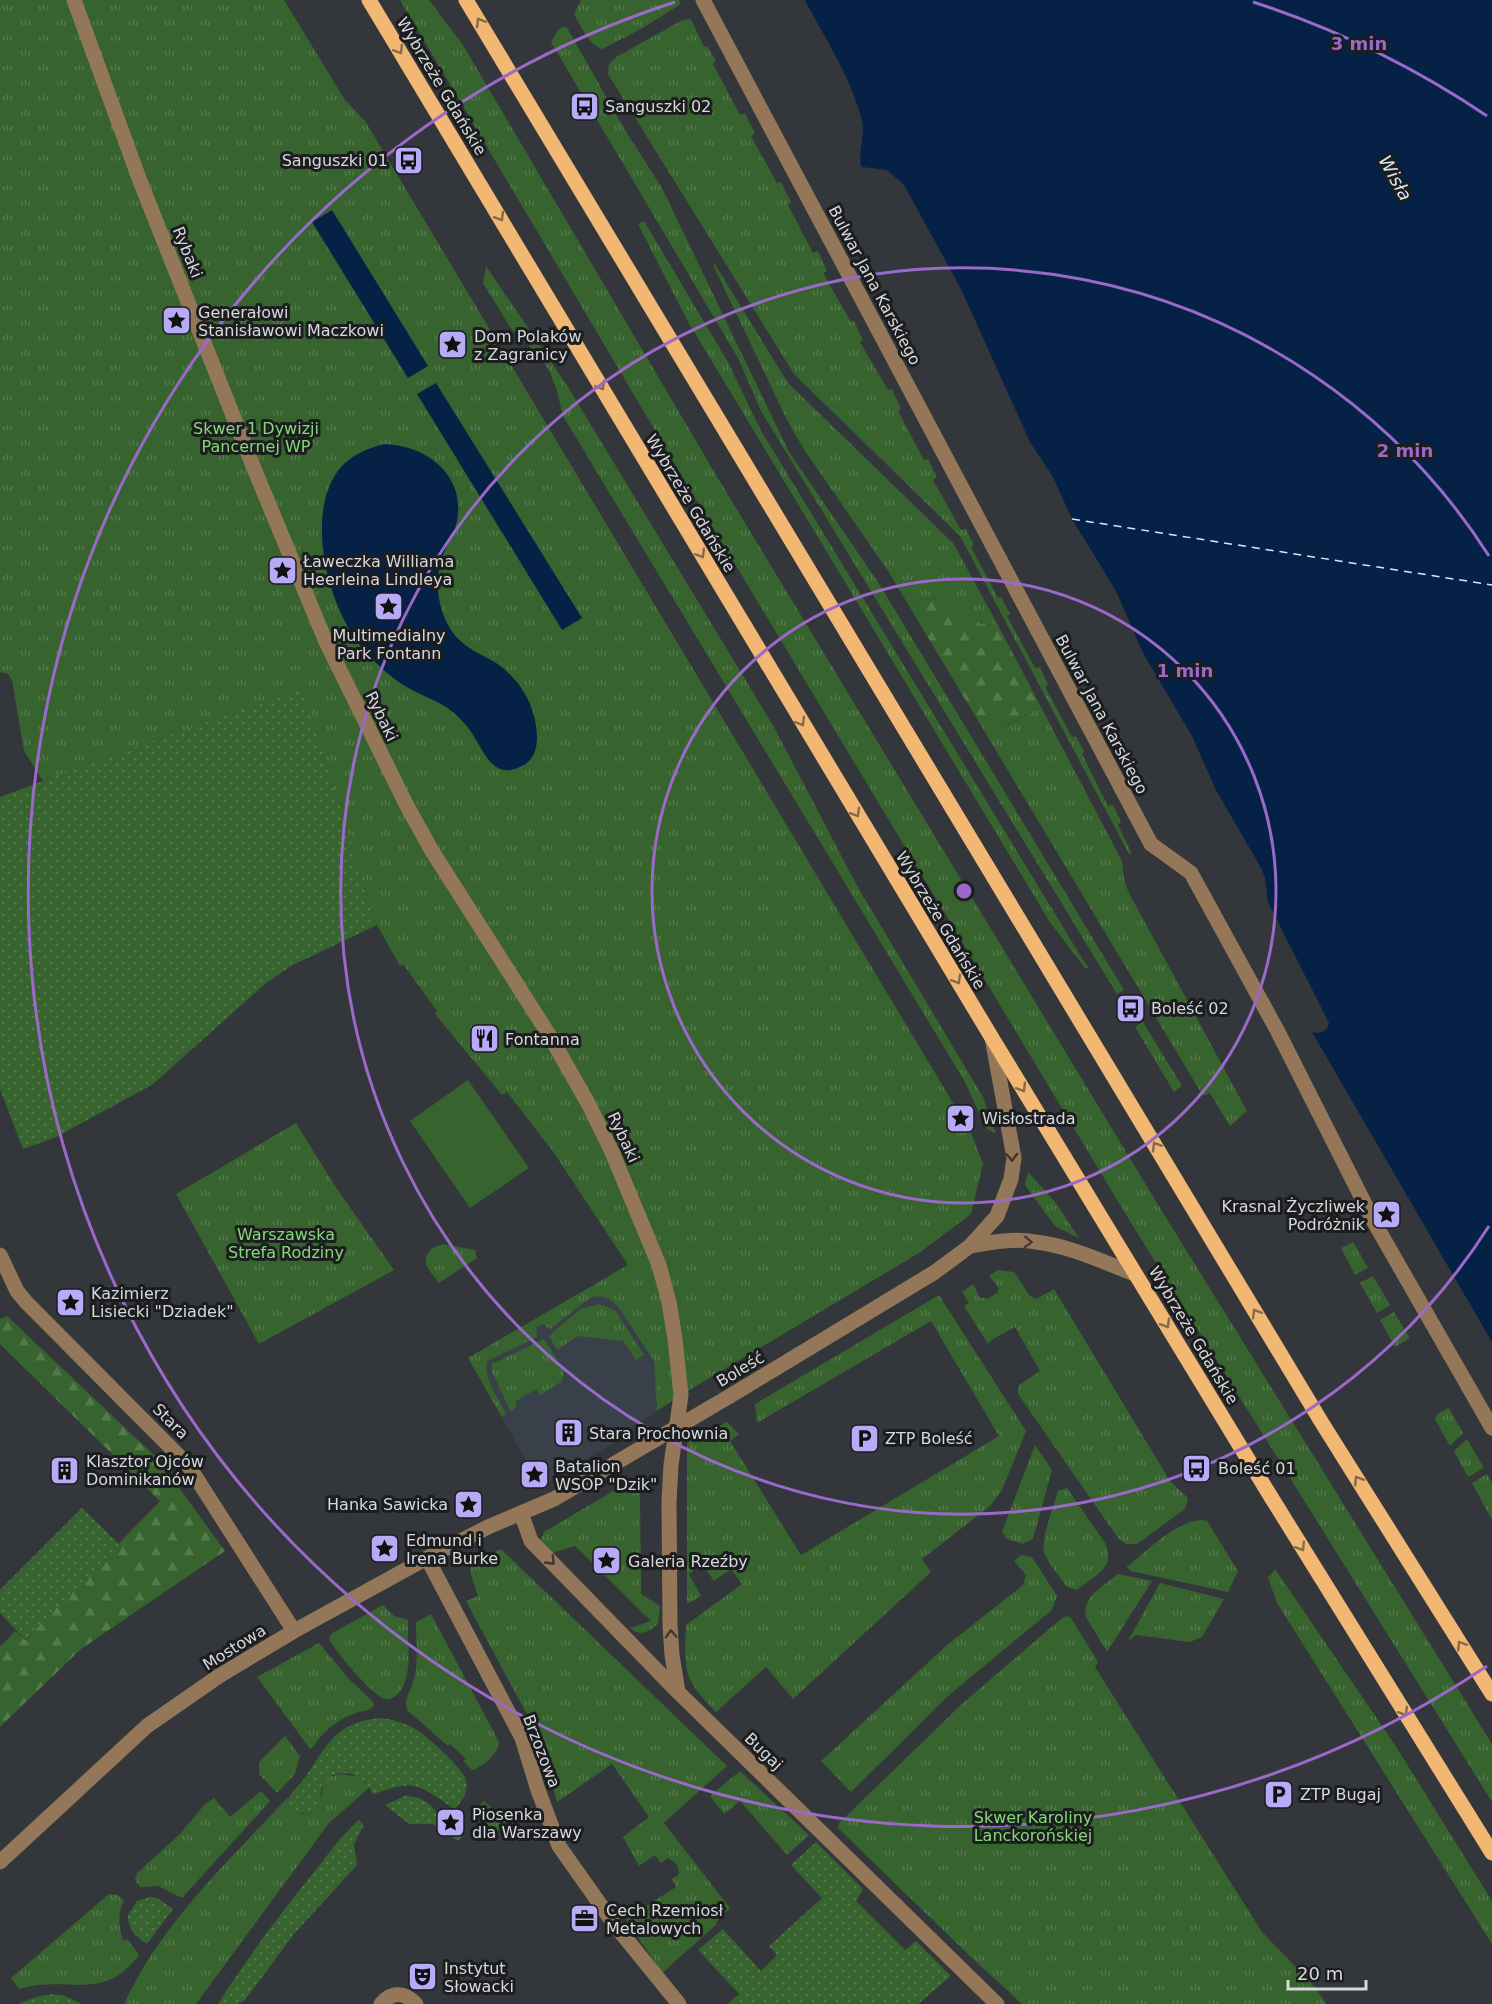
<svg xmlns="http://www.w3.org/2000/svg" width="1492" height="2004" font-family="'DejaVu Sans',sans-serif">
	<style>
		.built { fill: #394049 }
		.grass { fill: url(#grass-tufts) }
		.forest { fill: url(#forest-firs) }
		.garden { fill: url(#garden-dots) }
		.pitch { fill: #37632f }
		.water { fill: #052246 }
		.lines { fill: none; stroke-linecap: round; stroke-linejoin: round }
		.ferry { stroke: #d7e6f9; stroke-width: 1.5; stroke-dasharray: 8 6; stroke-linecap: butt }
		.minor { stroke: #937758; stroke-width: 15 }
		.major { stroke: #f1b773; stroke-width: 15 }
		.oneway { stroke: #866a49 }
		.oneway2 { stroke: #403830 }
		.ring { fill: none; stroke: #9b69c9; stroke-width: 3 }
		.labels { text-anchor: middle; stroke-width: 6; stroke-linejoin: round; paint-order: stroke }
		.street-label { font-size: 16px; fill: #d7d9dc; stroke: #1c1d1f }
		.poi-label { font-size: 16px; fill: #d7d9dc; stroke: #1c1d1f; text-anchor: start }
		.park-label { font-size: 16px; fill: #84da77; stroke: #1c1d1f }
		.water-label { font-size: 18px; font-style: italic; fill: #d7e6f9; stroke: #1c1d1f }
		.centre { fill: #9b69c9; stroke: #1c1d1f; stroke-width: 3 }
		.ring-label { font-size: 18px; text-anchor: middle; font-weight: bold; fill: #9b69c9; stroke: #1c1d1f; stroke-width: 6; stroke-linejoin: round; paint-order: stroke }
	</style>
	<defs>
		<pattern id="grass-tufts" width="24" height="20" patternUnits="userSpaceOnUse" patternTransform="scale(1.5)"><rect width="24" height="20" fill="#37632f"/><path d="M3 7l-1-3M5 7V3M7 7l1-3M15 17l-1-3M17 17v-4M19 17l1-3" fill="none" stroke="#53794d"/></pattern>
		<pattern id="forest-firs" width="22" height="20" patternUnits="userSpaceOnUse" patternTransform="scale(1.5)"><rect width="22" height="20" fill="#37632f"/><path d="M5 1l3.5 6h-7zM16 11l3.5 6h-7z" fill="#53794d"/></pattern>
		<pattern id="garden-dots" width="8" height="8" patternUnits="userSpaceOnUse" patternTransform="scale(1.5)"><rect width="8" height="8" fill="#37632f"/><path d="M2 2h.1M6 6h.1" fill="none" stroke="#53794d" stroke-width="1.8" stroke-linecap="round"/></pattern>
	</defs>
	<rect width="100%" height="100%" fill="#33363a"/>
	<path class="built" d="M628,1265L652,1329L657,1411L628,1429L625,1436L541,1487L468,1358Z"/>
	<path class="grass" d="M0,0H284L345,100L365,121L971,1133L983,1164L971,1214L919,1253L681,1395L657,1411L654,1361L617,1305L607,1298L597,1296L590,1298L550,1329L543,1324L536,1327L537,1337L487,1361C483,1378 499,1399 506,1414L502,1417L468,1358L628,1265L554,1153L507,1092L502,1095L435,1014L437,1011L403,964L400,966L377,925L303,690L43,781L24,751L12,680L8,674L0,672Z
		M400,0H429L463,45L716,475L1157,1203L1492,1744V1802L1128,1218L685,481Z
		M581,0H679L681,4L641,29L602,49C588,44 581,26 574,14Z
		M691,19L704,47L707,46L716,61L713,64L740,115L745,114L755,133L751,136L777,183L781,182L791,202L788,205L813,253L818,251L827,271L823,273L851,322L854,321L863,340L860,342L888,390L892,389L901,409L898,411L924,460L928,459L937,477L933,480L961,530L966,529L974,545L971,547L998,598L1001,597L1010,614L1007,616L1035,668L1040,667L1048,685L1045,687L1072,737L1076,736L1084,752L1082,754L1108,806L1113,805L1121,822L1118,825L1132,854H1129L960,536L794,374L608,74L609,64L616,57L683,20Z
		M566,26L625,130L662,188L789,452L878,582L1124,990L1117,994L761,411L738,358L551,42L559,29Z
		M644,221L728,362L760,429L1088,968H1085L1049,921L1036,899L687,320L638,224Z
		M714,263L788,383L953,543L998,625L981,624L950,602L924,598L909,606L888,571L805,451L787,420L714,267Z
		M486,266L568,387L774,727L856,884L983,1097L996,1134L986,1128L965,1082L563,416L557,391L549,370L537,353L512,330L483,283Z
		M1041,707L1122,861L1124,879L1128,891L1247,1111L1230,1126L1210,1093L1203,1096L974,714L1006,726Z
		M1143,1022L1182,1086L1174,1092L1135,1027Z
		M296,1123L337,1189L394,1270L259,1344L176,1194Z
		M1028,1172L1056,1203L1079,1238L1055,1226L1025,1185Z
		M1353,1242L1368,1268L1355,1275L1341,1248Z
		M443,1244L475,1250L477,1258L439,1283C429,1270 419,1262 432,1248Z
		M998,1270L1014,1272L1030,1296L1036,1299L1054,1289L1170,1481L1188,1498L1185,1509L1137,1544H1126L1118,1538L1018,1394L1019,1385L1040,1371L1015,1327L993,1339L988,1344L964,1306L969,1303L962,1292L973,1284L980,1298H989L997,1293L999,1288L989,1276Z
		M1373,1276L1390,1305L1377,1313L1360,1283Z
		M939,1295L1026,1431L1002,1490L989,1507L922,1559L931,1572L793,1699L766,1667L716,1712C683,1679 684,1671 686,1625L742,1584L731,1569L714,1581L702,1564L689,1574L701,1596L687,1604V1443L727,1422L739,1434L730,1441L801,1555L999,1436L931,1321L757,1423L755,1404Z
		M599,1304L615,1310L644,1355L636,1360L623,1341L578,1336L557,1350L549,1336L580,1309Z
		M1394,1312L1410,1338L1395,1347L1380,1320Z
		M544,1339L564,1371L562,1381L540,1395L536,1389L516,1401L517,1405L511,1412L492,1372V1364Z
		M1449,1408L1463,1433L1450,1446L1435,1419L1437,1414Z
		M1467,1439L1484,1468L1468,1477L1454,1451Z
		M1035,1445L1052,1470L1033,1539L1023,1544L1007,1539L1002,1532Z
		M1487,1474L1492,1483V1520L1472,1483Z
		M627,1483L640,1489L641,1594L660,1606L658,1624C649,1632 640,1637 630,1628L651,1621L575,1546L552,1553L542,1543L541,1539L544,1532Z
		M1067,1488L1105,1543C1117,1568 1094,1576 1077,1590L1067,1587C1060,1577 1050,1566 1045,1555C1039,1541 1054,1506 1058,1491Z
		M1201,1520L1207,1521L1238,1571L1228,1592L1131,1571L1127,1567C1148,1550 1173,1523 1201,1520Z
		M501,1549L727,1766L664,1823L730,1908L716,1922L717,1924L662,1973L626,1919L676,1887L672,1879L679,1874C679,1866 675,1861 668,1858L661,1863L655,1855L639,1866L623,1837L649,1817L612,1764L557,1802L539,1737L466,1601L478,1596L470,1572L472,1563Z
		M1021,1555L1032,1557L1057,1596L1052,1610L948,1696L851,1792L821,1761L947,1645L1023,1585L1026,1575L1014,1561Z
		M1275,1569L1395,1745L1492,1901V1944L1277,1603L1268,1578Z
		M1118,1574L1152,1581L1107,1652L1086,1617C1081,1597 1105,1585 1118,1574Z
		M1160,1583L1224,1599L1202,1637L1190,1642L1136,1635L1128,1641Z
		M383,1605L394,1616L408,1620C407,1642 413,1671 401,1690C398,1695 392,1700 386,1699C373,1697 333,1649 329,1638L332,1633Z
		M431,1614L499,1742C499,1753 482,1768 472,1770L463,1761L466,1759L450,1744L448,1746L407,1710C404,1701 409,1693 413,1683C419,1664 416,1642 416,1622Z
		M1067,1616L1071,1618L1098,1662L1095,1667L1262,1932L1316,1988L1326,2004H1022L974,1960L838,1828L839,1823L963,1703L1062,1618Z
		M319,1643L348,1678L373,1702L374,1706C369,1711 363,1711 356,1713C337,1720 323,1731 312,1748L310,1749L257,1677Z
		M285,1736L300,1756L295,1774L277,1793L259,1774V1762Z
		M740,1771L809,1835L787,1855L740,1801L724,1814L710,1796Z
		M341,1774L360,1777L370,1787L329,1823L196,2004H124C161,1923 229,1861 288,1797L287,1803L292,1812L302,1814L314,1812L322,1796L323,1781L328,1777Z
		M261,1791L270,1801L182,1898L158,1886L140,1887L135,1880L137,1873L179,1835L205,1804L214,1798L230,1817Z
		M484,1801L506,1822L495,1834L473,1812Z
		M109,1894L117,1895L124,1900C117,1915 119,1925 123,1941L127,1939L139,1955C102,2004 70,1974 19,1989L11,1978Z"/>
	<path class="forest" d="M924,598L950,602L981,624L998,625L1041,707L1005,726L974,714L909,606Z
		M7,1316L159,1460L225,1551L81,1649L0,1727V1647L15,1631L25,1640L160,1501L0,1344V1319Z"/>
	<path class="garden" d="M303,689L377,925L291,966L265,984L152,1085L54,1138L23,1149L0,1089V797L113,755Z
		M82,1508L119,1544L25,1640L0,1613V1590Z
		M381,1718C394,1720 406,1723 417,1730C427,1736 464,1770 466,1780C469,1793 462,1800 455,1809C419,1787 419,1777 374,1794L372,1793C365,1773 339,1767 323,1781C318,1803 325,1818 292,1812L287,1803C289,1793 297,1788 303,1780C328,1746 333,1722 381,1718Z
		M405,1796C419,1796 431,1802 437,1814L462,1836L458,1841L433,1824H409L385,1805Z
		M359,1820L364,1825L354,1844L357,1865L294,1934L245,2000L237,2004H218C247,1958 280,1914 314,1872C328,1854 342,1835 359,1820Z
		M816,1842L863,1889L856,1901L905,1950L916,1941L951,1976L918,2004H728L739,1994L698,1950L723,1929L761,1971L777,1955L769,1946L822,1898L791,1865Z
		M150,1897L157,1898L173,1909L147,1944C135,1936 128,1930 128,1915L137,1901Z
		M53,1994L65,1996L82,2004H18L36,1997Z"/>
	<path class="pitch" d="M468,1080L529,1168L470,1208L410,1121Z"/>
	<path class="water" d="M805,0H1492V1342L1312,1032L1320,1033L1327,1029L1329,1023L1268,902L1265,878L1261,868L1216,790L1192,736L1143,653L1116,591L1072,519L1053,477L1030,442L961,289L904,185L887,170L862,167C856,154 867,136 861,117C850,76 825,38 805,0Z
		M332,210L428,366L408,378L312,222Z
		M436,383L582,618L562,630L417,394Z
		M384,444C426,445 466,475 457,521C455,532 449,541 445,550C434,575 436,601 448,625C459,645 475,651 493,661C519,677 536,705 537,736C537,749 534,760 522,766C495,780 486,756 475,738C470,729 463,721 455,714C442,702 427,698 412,690C393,680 377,665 363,649C328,609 301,507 344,464C356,453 369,448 384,444Z"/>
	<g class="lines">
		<path class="ferry" d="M1072,519L1492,585"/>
		<path class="minor" d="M74,0L140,181L253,466L326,642L407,806L432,851L551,1038L589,1105L612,1152L659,1265L669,1302L675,1339L681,1395L671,1465L669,1502L670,1625L672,1655L678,1692
			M703,0L1151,844L1191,873L1277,1030L1374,1222L1492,1428
			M970,1246C992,1242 1015,1238 1036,1242C1070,1246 1103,1262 1135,1274
			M0,1255L17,1291L26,1302L188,1465L294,1631
			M521,1513L531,1541L678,1692L997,2004
			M427,1558L522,1738L538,1790L559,1846L614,1924L679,2004
			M0,1862L147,1726L219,1676L294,1631L427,1558L488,1527L554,1499L730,1396L935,1272L970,1246L997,1216L1011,1179L1014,1158L992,1038
			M381,2004C392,1991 405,1992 416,2004"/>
		<path class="major" d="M369,0L992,1038L1271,1497L1492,1853
			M466,0L1322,1423L1492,1694"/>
	</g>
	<defs><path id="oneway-chevron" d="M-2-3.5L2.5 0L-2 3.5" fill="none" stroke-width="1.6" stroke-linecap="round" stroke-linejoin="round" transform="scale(1.5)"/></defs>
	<g class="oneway">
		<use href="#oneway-chevron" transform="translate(480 22) rotate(-121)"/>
		<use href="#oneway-chevron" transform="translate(399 50) rotate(59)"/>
		<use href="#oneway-chevron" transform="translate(500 217) rotate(59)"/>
		<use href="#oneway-chevron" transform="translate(601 386) rotate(60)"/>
		<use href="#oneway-chevron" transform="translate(701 554) rotate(59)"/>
		<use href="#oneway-chevron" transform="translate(801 722) rotate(59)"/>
		<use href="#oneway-chevron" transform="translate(856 813) rotate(59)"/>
		<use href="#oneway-chevron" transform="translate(957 980) rotate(59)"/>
		<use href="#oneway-chevron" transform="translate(1022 1088) rotate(59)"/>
		<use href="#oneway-chevron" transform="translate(1156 1146) rotate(-121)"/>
		<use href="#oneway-chevron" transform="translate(1256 1313) rotate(-121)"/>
		<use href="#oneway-chevron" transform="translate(1166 1324) rotate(59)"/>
		<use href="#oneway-chevron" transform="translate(1358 1480) rotate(-122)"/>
		<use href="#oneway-chevron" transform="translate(1301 1547) rotate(58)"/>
		<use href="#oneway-chevron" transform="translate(1461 1645) rotate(-122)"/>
		<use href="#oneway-chevron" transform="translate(1404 1712) rotate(58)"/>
	</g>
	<g class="oneway2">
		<use href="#oneway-chevron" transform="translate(1012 1157) rotate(88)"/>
		<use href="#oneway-chevron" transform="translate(1028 1242) rotate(2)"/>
		<use href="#oneway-chevron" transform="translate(551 1561) rotate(46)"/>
		<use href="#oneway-chevron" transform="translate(671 1634) rotate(-93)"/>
	</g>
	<g class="ring">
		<circle cx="964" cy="891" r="312"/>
		<path d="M1489 1226A623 623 0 1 1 1489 556"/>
		<path d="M1487 1666A935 935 0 1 1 675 2M1253 2A935 935 0 0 1 1487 116"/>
	</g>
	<defs>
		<symbol id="bus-square" viewBox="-11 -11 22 22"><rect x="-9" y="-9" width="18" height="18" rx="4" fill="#b7abf8" stroke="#1c1d1f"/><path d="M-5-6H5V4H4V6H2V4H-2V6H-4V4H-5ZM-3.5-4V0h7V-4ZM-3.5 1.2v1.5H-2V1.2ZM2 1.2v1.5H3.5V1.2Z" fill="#111"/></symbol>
		<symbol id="sight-square" viewBox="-11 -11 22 22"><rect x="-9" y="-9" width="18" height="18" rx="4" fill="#b7abf8" stroke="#1c1d1f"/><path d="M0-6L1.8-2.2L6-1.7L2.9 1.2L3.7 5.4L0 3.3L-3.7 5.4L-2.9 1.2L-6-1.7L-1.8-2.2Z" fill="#111"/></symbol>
		<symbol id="restaurant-square" viewBox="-11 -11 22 22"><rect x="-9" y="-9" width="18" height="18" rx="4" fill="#b7abf8" stroke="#1c1d1f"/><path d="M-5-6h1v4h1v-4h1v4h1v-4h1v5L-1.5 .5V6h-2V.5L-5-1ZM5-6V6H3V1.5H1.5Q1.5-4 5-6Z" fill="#111"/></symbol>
		<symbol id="building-square" viewBox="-11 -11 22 22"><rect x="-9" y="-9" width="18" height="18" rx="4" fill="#b7abf8" stroke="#1c1d1f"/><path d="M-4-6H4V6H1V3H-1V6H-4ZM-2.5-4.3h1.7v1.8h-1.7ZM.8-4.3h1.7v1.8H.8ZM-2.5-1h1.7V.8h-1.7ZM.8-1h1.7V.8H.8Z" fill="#111"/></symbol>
		<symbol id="parking-square" viewBox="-11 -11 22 22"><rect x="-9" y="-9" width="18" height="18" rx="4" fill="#b7abf8" stroke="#1c1d1f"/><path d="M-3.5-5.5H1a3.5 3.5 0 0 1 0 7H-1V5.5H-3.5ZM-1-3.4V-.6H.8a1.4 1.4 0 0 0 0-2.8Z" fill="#111"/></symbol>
		<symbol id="office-square" viewBox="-11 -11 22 22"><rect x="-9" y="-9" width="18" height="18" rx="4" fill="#b7abf8" stroke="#1c1d1f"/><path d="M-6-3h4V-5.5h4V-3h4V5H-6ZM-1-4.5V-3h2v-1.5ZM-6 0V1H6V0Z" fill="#111"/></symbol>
		<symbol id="theatre-square" viewBox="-11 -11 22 22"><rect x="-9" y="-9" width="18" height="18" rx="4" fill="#b7abf8" stroke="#1c1d1f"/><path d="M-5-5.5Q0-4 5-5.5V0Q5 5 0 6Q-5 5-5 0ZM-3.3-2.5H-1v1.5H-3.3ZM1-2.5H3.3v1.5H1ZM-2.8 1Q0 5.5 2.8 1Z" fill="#111"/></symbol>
	</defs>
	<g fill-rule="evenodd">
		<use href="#bus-square" x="568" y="90" width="33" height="33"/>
		<use href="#bus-square" x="392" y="144" width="33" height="33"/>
		<use href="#sight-square" x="160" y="304" width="33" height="33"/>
		<use href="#sight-square" x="436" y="328" width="33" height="33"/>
		<use href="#sight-square" x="266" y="554" width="33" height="33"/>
		<use href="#sight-square" x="372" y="590" width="33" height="33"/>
		<use href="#bus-square" x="1114" y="992" width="33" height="33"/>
		<use href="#restaurant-square" x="468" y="1022" width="33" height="33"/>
		<use href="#sight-square" x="944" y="1102" width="33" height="33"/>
		<use href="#sight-square" x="1370" y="1198" width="33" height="33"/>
		<use href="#sight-square" x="54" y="1286" width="33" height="33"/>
		<use href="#building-square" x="552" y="1416" width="33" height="33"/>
		<use href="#parking-square" x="848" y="1422" width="33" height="33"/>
		<use href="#bus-square" x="1180" y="1452" width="33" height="33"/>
		<use href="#building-square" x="48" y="1454" width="33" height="33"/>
		<use href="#sight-square" x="518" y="1458" width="33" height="33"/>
		<use href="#sight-square" x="452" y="1488" width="33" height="33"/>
		<use href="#sight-square" x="368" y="1532" width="33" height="33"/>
		<use href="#sight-square" x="590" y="1544" width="33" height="33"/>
		<use href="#parking-square" x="1262" y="1778" width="33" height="33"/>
		<use href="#sight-square" x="434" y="1806" width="33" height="33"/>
		<use href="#office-square" x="568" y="1902" width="33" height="33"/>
		<use href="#theatre-square" x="406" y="1960" width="33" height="33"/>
	</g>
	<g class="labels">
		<g class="street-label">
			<text transform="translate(442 86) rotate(59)" y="6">Wybrzeże Gdańskie</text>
			<text transform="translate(188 252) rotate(68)" y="6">Rybaki</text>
			<text transform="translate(875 285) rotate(62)" y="6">Bulwar Jana Karskiego</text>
			<text transform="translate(691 503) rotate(59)" y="6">Wybrzeże Gdańskie</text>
			<text transform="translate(1102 714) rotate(62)" y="6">Bulwar Jana Karskiego</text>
			<text transform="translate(382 716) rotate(64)" y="6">Rybaki</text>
			<text transform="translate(941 920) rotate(59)" y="6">Wybrzeże Gdańskie</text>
			<text transform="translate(624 1137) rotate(65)" y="6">Rybaki</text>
			<text transform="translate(1194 1335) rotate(59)" y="6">Wybrzeże Gdańskie</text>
			<text transform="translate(740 1369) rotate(-31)" y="6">Boleść</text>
			<text transform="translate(171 1421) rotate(45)" y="6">Stara</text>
			<text transform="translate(234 1647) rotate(-32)" y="6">Mostowa</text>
			<text transform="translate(542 1751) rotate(69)" y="6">Brzozowa</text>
			<text transform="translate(764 1751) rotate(44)" y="6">Bugaj</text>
		</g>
		<g class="poi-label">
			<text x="605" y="112">Sanguszki 02</text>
			<text x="388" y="166" text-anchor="end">Sanguszki 01</text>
			<text x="198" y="318">Generałowi<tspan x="198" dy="18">Stanisławowi Maczkowi</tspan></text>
			<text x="474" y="342">Dom Polaków<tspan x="474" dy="18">z Zagranicy</tspan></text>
			<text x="303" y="567">Ławeczka Williama<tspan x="303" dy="18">Heerleina Lindleya</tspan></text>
			<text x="389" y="641" text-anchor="middle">Multimedialny<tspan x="389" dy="18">Park Fontann</tspan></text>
			<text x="1151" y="1014">Boleść 02</text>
			<text x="505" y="1045">Fontanna</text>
			<text x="982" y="1124">Wisłostrada</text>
			<text x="1365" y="1212" text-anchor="end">Krasnal Życzliwek<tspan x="1365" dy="18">Podróżnik</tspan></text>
			<text x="91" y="1299">Kazimierz<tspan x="91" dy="18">Lisiecki "Dziadek"</tspan></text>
			<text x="589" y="1439">Stara Prochownia</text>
			<text x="885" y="1444">ZTP Boleść</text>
			<text x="86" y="1467">Klasztor Ojców<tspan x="86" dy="18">Dominikanów</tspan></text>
			<text x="555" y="1472">Batalion<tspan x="555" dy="18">WSOP "Dzik"</tspan></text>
			<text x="1218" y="1474">Boleść 01</text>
			<text x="448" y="1510" text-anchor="end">Hanka Sawicka</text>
			<text x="406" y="1546">Edmund i<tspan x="406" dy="18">Irena Burke</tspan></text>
			<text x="628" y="1567">Galeria Rzeźby</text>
			<text x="1300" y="1800">ZTP Bugaj</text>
			<text x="472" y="1820">Piosenka<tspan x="472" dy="18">dla Warszawy</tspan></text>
			<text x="606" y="1916">Cech Rzemiosł<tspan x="606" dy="18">Metalowych</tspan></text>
			<text x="444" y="1974">Instytut<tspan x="444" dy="18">Słowacki</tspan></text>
		</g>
		<g class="park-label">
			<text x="256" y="434">Skwer 1 Dywizji<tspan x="256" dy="18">Pancernej WP</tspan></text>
			<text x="286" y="1240">Warszawska<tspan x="286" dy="18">Strefa Rodziny</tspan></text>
			<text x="1033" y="1823">Skwer Karoliny<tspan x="1033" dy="18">Lanckorońskiej</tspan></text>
		</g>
		<g class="water-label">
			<text transform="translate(1395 178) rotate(61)" y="6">Wisła</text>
		</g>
	</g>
	<circle cx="964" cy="891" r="9" class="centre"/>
	<g class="ring-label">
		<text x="1359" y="50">3 min</text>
		<text x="1405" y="457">2 min</text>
		<text x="1185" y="677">1 min</text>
	</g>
	<path d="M1288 1980v9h78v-9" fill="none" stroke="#d7d9dc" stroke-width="3"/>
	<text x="1297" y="1980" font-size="18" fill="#d7d9dc" stroke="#1c1d1f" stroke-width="4.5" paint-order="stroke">20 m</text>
</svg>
